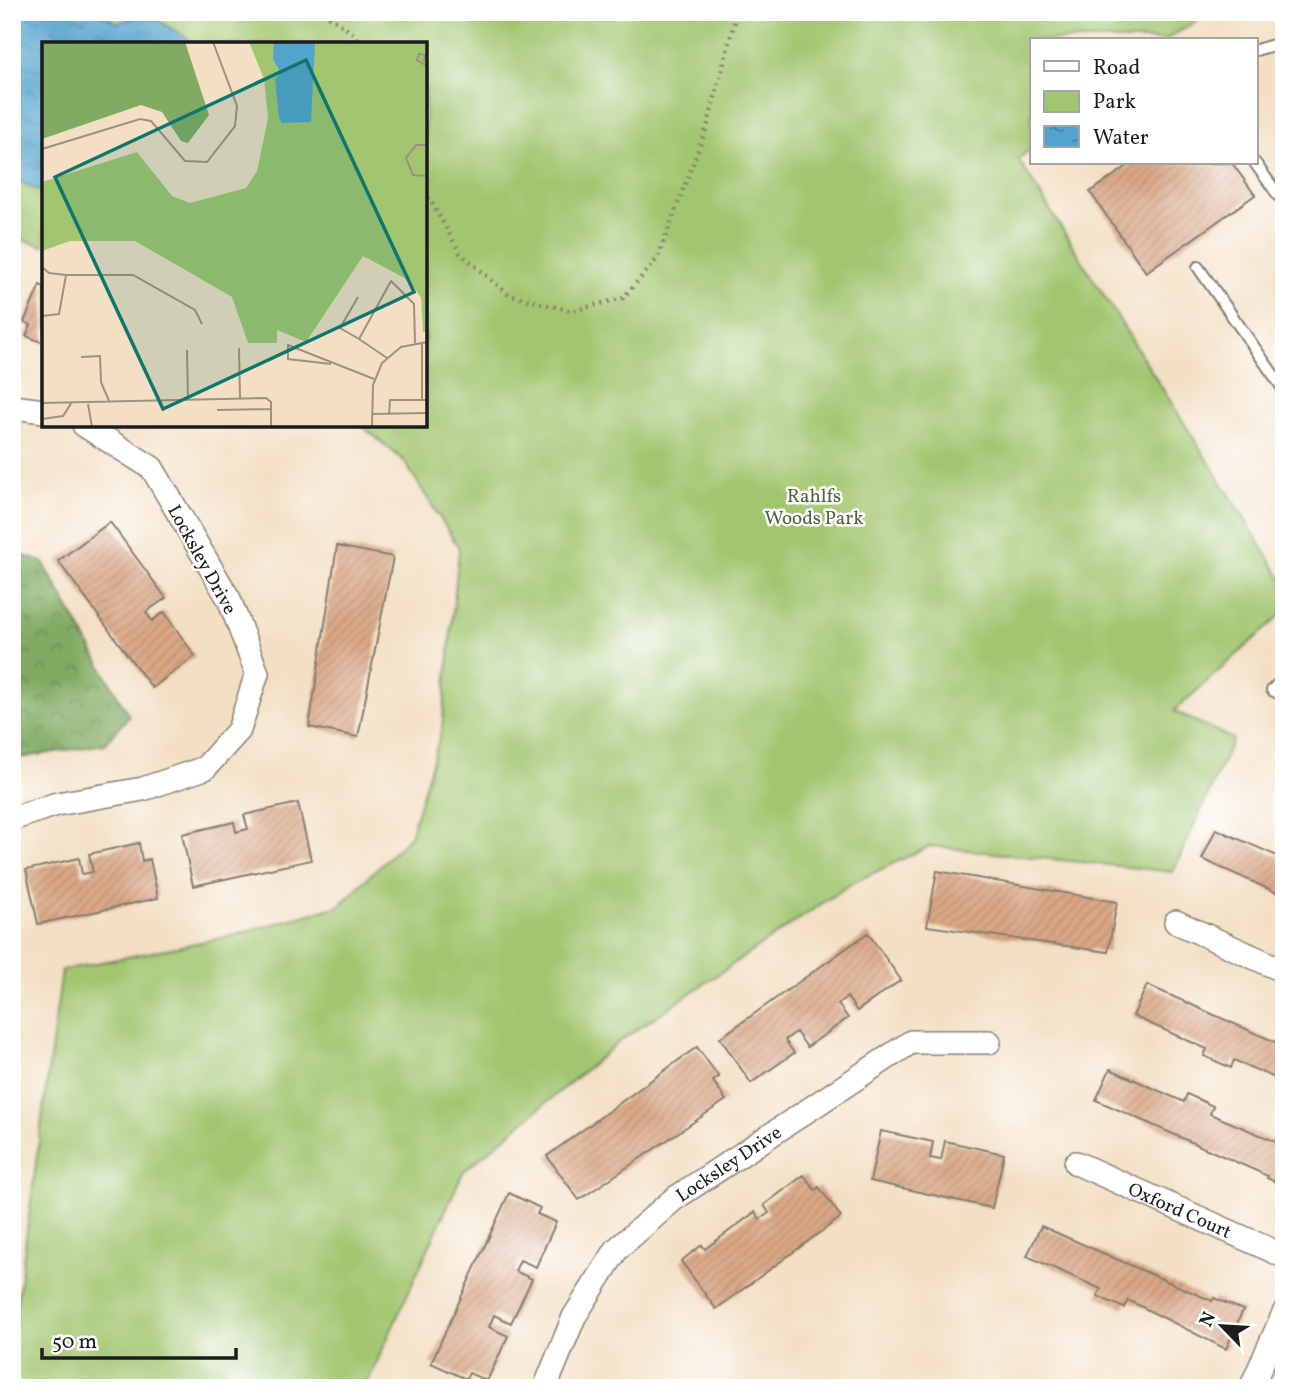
<svg xmlns="http://www.w3.org/2000/svg" width="1296" height="1400" font-family="Vollkorn,serif">
	<style>
		.forest { fill: url(#forest-crowns); stroke: #4e643f; stroke-width: 2 }
		.green { fill: #a2c670; stroke: #5f7146; stroke-width: 2 }
		.water { fill: url(#water-ripples); stroke: #376074; stroke-width: 2 }
		.building { fill: url(#building-hatch) }
		.lines { fill: none; stroke-linecap: round; stroke-linejoin: round }
		.service-casing { stroke: #887e70; stroke-width: 14 }
		.minor-casing { stroke: #887e70; stroke-width: 26 }
		.path { stroke: #887e70; stroke-width: 4.5; stroke-dasharray: 2 5; stroke-linecap: butt }
		.service { stroke: #fff; stroke-width: 10 }
		.minor { stroke: #fff; stroke-width: 23 }
		.labels { text-anchor: middle; stroke-width: 5; stroke-linejoin: round; paint-order: stroke }
		.park-label { font-size: 19px; fill: #52603e; stroke: #fff }
		.street-label { font-size: 19px; fill: #1c1c1c; stroke: #fff }
		.inset-road { fill: none; stroke: #9d9180; stroke-width: 2 }
		.view { fill: #0f766e; fill-opacity: 0.15; stroke: #0f766e; stroke-width: 3.5 }
		.inset-edge { fill: none; stroke: #1c1c1c; stroke-width: 3.5 }
	</style>
	<defs>
		<pattern id="forest-crowns" width="20" height="18" patternUnits="userSpaceOnUse" patternTransform="scale(1.75)"><rect width="20" height="18" fill="#81ab62"/><path d="M2 6a3 3 0 1 1 6 0M12 15a3 3 0 1 1 6 0" fill="none" stroke="#698a50"/></pattern>
		<pattern id="water-ripples" width="26" height="14" patternUnits="userSpaceOnUse" patternTransform="scale(1.75)"><rect width="26" height="14" fill="#52a3cd"/><path d="M2 4q2-2 4 0t4 0M15 11q2-2 4 0t4 0" fill="none" stroke="#4384a6"/></pattern>
		<pattern id="building-hatch" width="6" height="6" patternUnits="userSpaceOnUse" patternTransform="scale(1.75)"><rect width="6" height="6" fill="#d9a785"/><path d="M-1 1l2-2M0 6l6-6M5 7l2-2" fill="none" stroke="#ba8f72"/></pattern>
	</defs>
	<rect width="100%" height="100%" fill="#fff"/>
	<filter id="ink" filterUnits="userSpaceOnUse"><feTurbulence type="fractalNoise" baseFrequency=".0143" numOctaves="2"/><feDisplacementMap in="SourceGraphic" scale="14" xChannelSelector="R" yChannelSelector="G"/><feConvolveMatrix kernelMatrix="1 2 1 2 8 2 1 2 1" color-interpolation-filters="sRGB"/></filter>
	<filter id="wash" filterUnits="userSpaceOnUse"><feTurbulence type="fractalNoise" baseFrequency=".00686" numOctaves="4" result="noise"/><feDisplacementMap in="SourceGraphic" scale="28" xChannelSelector="R" yChannelSelector="G"/><feGaussianBlur stdDeviation="1.57" result="paint"/><feColorMatrix in="noise" values="0 0 0 0 0 0 0 0 0 0 0 0 0 0 0 0 0 1.4 0 .05"/><feComposite in="paint" operator="in"/></filter>
	<g filter="url(#wash)">
		<rect width="100%" height="100%" fill="#f3dfc3"/>
		<path class="forest" d="M12,552L43,562L129,716L105,744L12,759Z"/>
		<path class="green" d="M12,12H1212L1165,40H1032V148L1018,159L1284,582V612L1174,711L1233,739L1173,872L930,846L852,883L620,1041L463,1172L365,1388H12V1342L62,970L226,937L339,906L410,836L442,729L459,548L404,461L361,425H425V44H44V246L12,237Z"/>
		<path class="water" d="M12,12H97L118,23L137,16L157,20L197,44H44V193L20,182L13,162Z"/>
		<g id="blocks">
			<path class="building" d="M1132,163H1232L1255,195L1146,272L1090,192Z
				M40,285L44,287V343L26,336L31,325L24,322Z
				M110,522L166,598L146,612L152,621L164,612L195,656L152,688L58,561Z
				M337,546L393,557L358,737L309,727Z
				M298,803L311,860L193,886L182,834L234,822L236,832L248,829L244,815Z
				M1216,829L1284,859V896L1202,859Z
				M139,843L142,861L150,859L158,898L38,924L26,870L79,858L82,874L93,872L89,854Z
				M937,871L1117,902L1108,952L927,926Z
				M868,933L901,980L857,1011L847,997L838,1004L848,1018L807,1047L796,1032L785,1040L794,1053L751,1083L720,1038Z
				M1147,985L1284,1046V1082L1234,1060L1231,1068L1204,1056L1207,1049L1133,1016Z
				M697,1047L719,1077L713,1081L726,1100L579,1200L547,1156Z
				M1110,1069L1184,1102L1187,1094L1213,1106L1210,1114L1284,1145V1186L1267,1178L1268,1176L1096,1100Z
				M881,1131L933,1142L930,1158L941,1160L945,1141L1004,1154L992,1208L870,1181Z
				M804,1175L815,1190L819,1187L841,1217L716,1309L681,1261L702,1245L705,1249L755,1212L760,1219L769,1213L764,1205Z
				M509,1193L540,1208L537,1214L556,1222L536,1267L520,1260L515,1271L532,1279L511,1323L494,1315L489,1327L508,1336L487,1381L469,1373L466,1379L431,1363Z
				M1041,1226L1212,1301L1214,1298L1243,1310L1226,1349L1128,1300L1124,1308L1097,1296L1101,1289L1027,1256Z"/>
		</g>
	</g>
	<g filter="url(#ink)">
		<use href="#blocks" fill-opacity="0" stroke="#887e70" stroke-width="2"/>
		<g class="lines">
			<defs>
				<path id="service" d="M1256,50L1284,42
					M1255,163L1284,203
					M1198,267L1284,390
					M1284,678L1272,690L1284,696"/>
				<g id="minor">
					<path d="M12,407L44,411"/>
					<path d="M12,819L57,804L143,789L205,768L239,730L257,673L229,599L152,468L84,425"/>
					<path d="M1176,922L1284,971"/>
					<path id="s1" d="M1076,1163L1284,1256"/>
					<path id="s2" d="M545,1388L574,1317L617,1249L674,1199L911,1042H989"/>
					<path d="M1251,1388L1284,1313"/>
				</g>
			</defs>
			<use href="#service" class="service-casing"/>
			<use href="#minor" class="minor-casing"/>
			<path class="path" d="M323,12L356,35L361,44
				M425,191L460,253L509,295L572,311L623,298L657,259L708,124L737,12"/>
			<use href="#service" class="service"/>
			<use href="#minor" class="minor"/>
		</g>
	</g>
	<g class="labels">
		<g class="park-label">
			<text x="814" y="502">Rahlfs<tspan x="814" dy="22">Woods Park</tspan></text>
		</g>
		<g class="street-label">
			<text transform="translate(203 559) rotate(61)" y="7">Locksley Drive</text>
			<text dy="7" stroke="none"><textPath href="#s2" startOffset="298">Locksley Drive</textPath></text>
			<text dy="7" stroke="none"><textPath href="#s1" startOffset="114">Oxford Court</textPath></text>
		</g>
	</g>
	<g transform="translate(42 42)">
		<rect width="385" height="385" fill="#f3dfc3"/>
		<path d="M0,0H143L167,73L146,101L139,99L120,70L99,63L0,97Z" fill="#81ab62"/>
		<path d="M207,0L385,1V290H381L379,256L368,239L321,214L264,300L235,288V301H206L190,255L93,199H28L0,209V140L95,110L130,154L148,161L204,146L215,129L226,76L222,37Z" fill="#a2c670"/>
		<path d="M232,0H273L269,80L240,81L237,76L233,37L239,31L231,17Z" fill="#52a3cd"/>
		<path class="inset-road" d="M382,20L383,13L377,12L375,18L385,24M385,103H374L364,116L371,133L385,134M0,107L98,77L109,79L143,119L165,120L193,84L195,64L171,0M0,225L7,231L24,233H91L153,268L160,282M316,255L298,286L317,297M0,274L17,272L24,233M380,300V358M197,306L198,356M145,308L146,358M39,315L58,314L59,340L67,359M345,316L317,297L349,239L372,262L373,301M289,322L246,317V303L332,337M0,361L224,356L229,360V385M46,362L50,385M175,368L229,367M330,372L385,371M347,372L348,358H385M0,377L21,374L30,360M330,385L331,343L340,321L359,305L385,300"/>
		<path class="view" d="M264,18L372,250L121,367L13,135Z"/>
		<rect width="385" height="385" class="inset-edge"/>
	</g>
	<rect width="1296" height="1400" fill="none" stroke="#fff" stroke-width="42"/>
	<rect x="1030" y="38" width="228" height="126" fill="#ffffff" stroke="#a4a4a4" stroke-width="2"/>
	<rect x="1044" y="61" width="35" height="10" fill="#ffffff" stroke="#a4a4a4" stroke-width="2"/>
	<text x="1093" y="74" font-size="21" fill="#1c1c1c">Road</text>
	<rect x="1044" y="91" width="35" height="21" fill="#a2c670" stroke="#a4a4a4" stroke-width="2"/>
	<text x="1093" y="108" font-size="21" fill="#1c1c1c">Park</text>
	<rect x="1044" y="126" width="35" height="21" fill="url(#water-ripples)" stroke="#a4a4a4" stroke-width="2"/>
	<text x="1093" y="144" font-size="21" fill="#1c1c1c">Water</text>
	<g transform="translate(1222 1326) rotate(295)" stroke="#ffffff" stroke-width="5" paint-order="stroke">
	<path d="M0-5L12 26L0 18L-12 26Z" fill="#1c1c1c"/>
	<text y="-10" font-size="19" font-weight="bold" text-anchor="middle" fill="#1c1c1c">N</text>
	</g>
	<path d="M42 1348v10h194v-10" fill="none" stroke="#1c1c1c" stroke-width="3.5"/>
	<text x="52" y="1348" font-size="21" fill="#1c1c1c" stroke="#ffffff" stroke-width="5" paint-order="stroke">50 m</text>
</svg>
